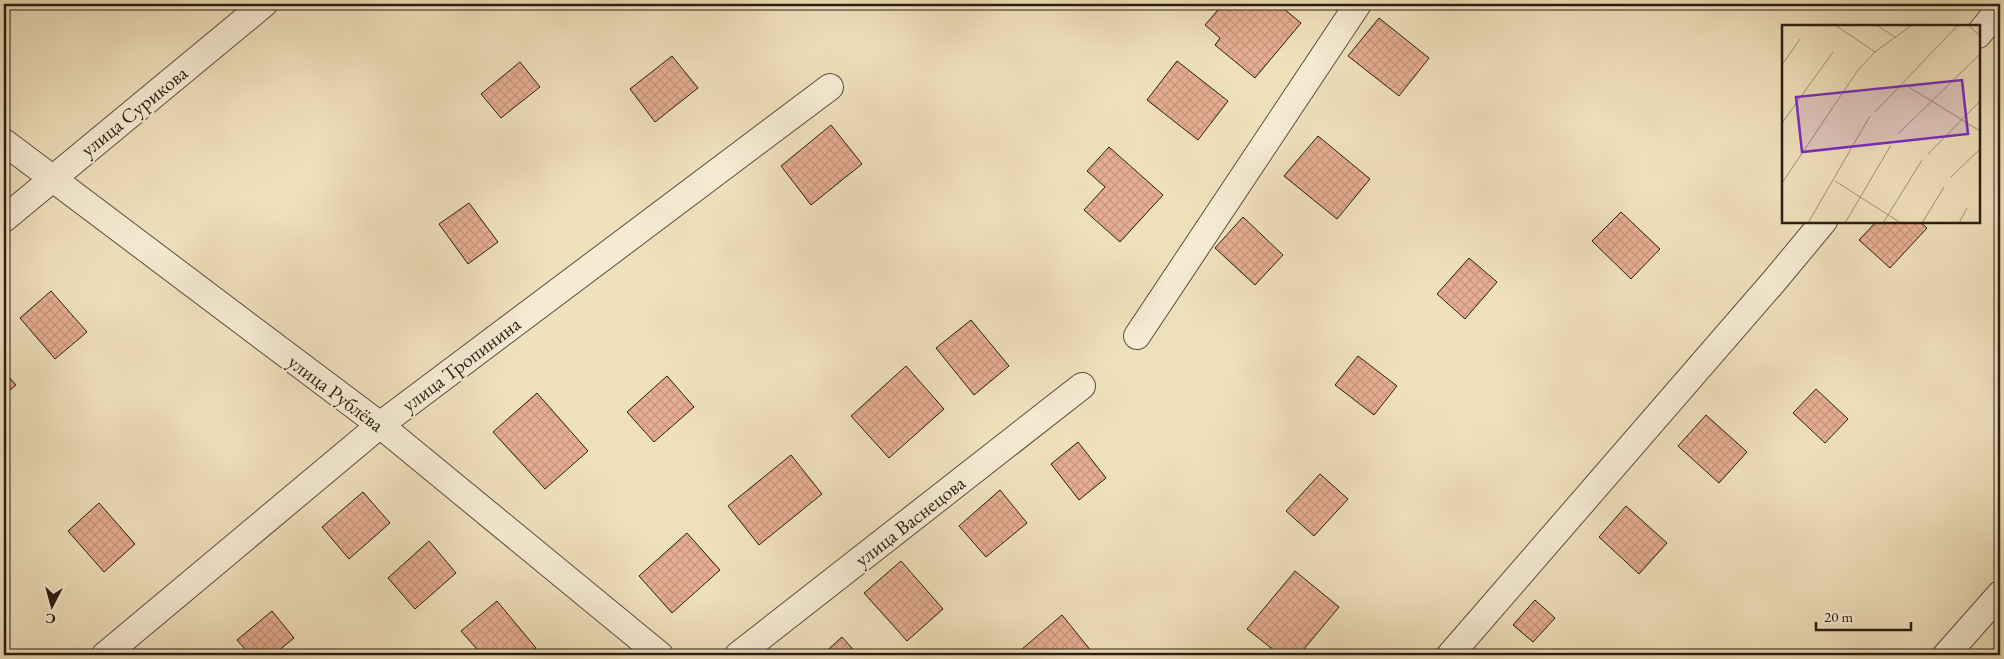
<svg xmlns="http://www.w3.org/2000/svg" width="2004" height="659" font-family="'EB Garamond',serif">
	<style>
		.building { fill: url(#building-cross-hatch); stroke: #291d15 }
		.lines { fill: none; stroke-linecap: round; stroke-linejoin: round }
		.minor-casing { stroke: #5a4e3f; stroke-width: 28 }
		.minor { stroke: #f5ebd3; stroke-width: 26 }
		.labels { text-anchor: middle; stroke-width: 4; stroke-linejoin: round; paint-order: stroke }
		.street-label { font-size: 20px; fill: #291d15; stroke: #f5ebd3 }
		.inset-road { fill: none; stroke: #a09279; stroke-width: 1 }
		.view { fill: #7b2cbf; fill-opacity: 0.15; stroke: #7b2cbf; stroke-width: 2.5 }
		.inset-edge { fill: none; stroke: #291d15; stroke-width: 2.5 }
	</style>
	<defs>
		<pattern id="building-cross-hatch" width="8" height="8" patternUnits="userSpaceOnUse" patternTransform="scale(1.25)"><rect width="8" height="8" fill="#e5ad91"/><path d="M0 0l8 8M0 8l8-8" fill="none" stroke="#c4947c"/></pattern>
	</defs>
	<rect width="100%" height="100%" fill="#efe0bc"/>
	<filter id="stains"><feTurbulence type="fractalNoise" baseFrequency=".004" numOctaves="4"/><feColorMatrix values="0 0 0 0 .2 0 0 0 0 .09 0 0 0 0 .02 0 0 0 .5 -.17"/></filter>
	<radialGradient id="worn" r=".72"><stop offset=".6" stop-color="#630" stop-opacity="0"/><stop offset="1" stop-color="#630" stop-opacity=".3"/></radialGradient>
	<path class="building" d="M383,4H397L388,10Z
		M1223,4H1278L1301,23L1255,78L1215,45L1220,38L1205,25Z
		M1379,18L1429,58L1399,96L1348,56Z
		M672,56L698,88L655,122L630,89Z
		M1177,61L1228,101L1198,140L1147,100Z
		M520,62L540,87L501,118L481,94Z
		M831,125L862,164L811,205L781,166Z
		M1318,136L1370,179L1337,219L1284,176Z
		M1109,147L1163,195L1120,242L1084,210L1105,187L1087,171Z
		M469,203L498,242L468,264L439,224Z
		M1621,212L1660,249L1631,279L1592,241Z
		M1243,217L1283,255L1255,285L1215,248Z
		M1877,221H1919L1927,228L1890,268L1859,240Z
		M1469,258L1497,282L1465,319L1437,294Z
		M51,291L87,332L55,359L20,318Z
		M971,320L1009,366L974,395L936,348Z
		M1358,356L1397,386L1374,415L1335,385Z
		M906,366L944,409L889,458L851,416Z
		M4,371L16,385L4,395Z
		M667,376L694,407L654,442L627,412Z
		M1816,389L1848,419L1825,443L1793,413Z
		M537,393L588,451L545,489L493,432Z
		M1706,415L1747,452L1719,483L1678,446Z
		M1078,442L1106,478L1079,500L1051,464Z
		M791,455L822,494L759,545L728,506Z
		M1320,474L1348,499L1314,536L1286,511Z
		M1000,490L1027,523L986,557L959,526Z
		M363,492L390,523L349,559L322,527Z
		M99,503L135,544L104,572L68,531Z
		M1626,506L1667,543L1639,574L1599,537Z
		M687,533L720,570L672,613L639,576Z
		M429,541L456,573L415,609L388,578Z
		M901,561L943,609L907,641L864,593Z
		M1295,571L1339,607L1299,655H1280L1247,629Z
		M1535,600L1555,618L1533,642L1513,625Z
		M497,601L536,648L527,655H482L461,631Z
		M272,611L294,638L273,655H250L237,640Z
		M1062,615L1092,652L1088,655H1015Z
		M842,637L858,655H822Z"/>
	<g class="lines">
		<defs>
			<path id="minor" d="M1978,35L2000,8
				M4,142L380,425L660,655
				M4,219L264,4
				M1137,336L1358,4
				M105,655L380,425L830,87
				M738,655L1082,386
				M1450,655L1775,280L1824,221
				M1946,655L2000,594"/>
		</defs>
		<use href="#minor" class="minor-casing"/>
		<use href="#minor" class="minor"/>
	</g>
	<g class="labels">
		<g class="street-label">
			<text transform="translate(134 111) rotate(-39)" y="7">улица Сурикова</text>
			<text transform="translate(461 364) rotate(-37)" y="7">улица Тропинина</text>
			<text transform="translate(336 393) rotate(37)" y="7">улица Рублёва</text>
			<text transform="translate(910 521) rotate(-38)" y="7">улица Васнецова</text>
		</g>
	</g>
	<g transform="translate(1782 25)">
		<rect width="198" height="198" fill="#efe0bc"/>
		<path class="inset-road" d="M53,0L93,27M95,0L114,13M186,0L198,11M0,40L18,14M122,59L198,106M93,87L176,0M0,98L51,27M116,109L198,29M146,129L198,76M169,152L198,124M53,156L119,198M0,158L76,45L93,27L130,0M26,198L88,91M63,198L109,120M101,198L140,135M140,198L162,162M177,198L185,183"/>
		<path class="view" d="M180,55L186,109L20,127L14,72Z"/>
		<rect width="198" height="198" class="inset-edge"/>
	</g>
	<rect width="2004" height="659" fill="none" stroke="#efe0bc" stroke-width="20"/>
	<rect x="5" y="5" width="1994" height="649" fill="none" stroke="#291d15" stroke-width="2.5"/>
	<rect x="10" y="10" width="1984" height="639" fill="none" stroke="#291d15"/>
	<g transform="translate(52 606) rotate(186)" stroke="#f5ebd3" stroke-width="4" paint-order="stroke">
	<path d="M0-4L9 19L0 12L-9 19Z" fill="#291d15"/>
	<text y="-8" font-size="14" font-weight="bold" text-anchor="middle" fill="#291d15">С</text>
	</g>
	<path d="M1816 622v8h95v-8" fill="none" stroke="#291d15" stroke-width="2.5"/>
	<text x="1824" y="622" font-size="15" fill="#291d15" stroke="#f5ebd3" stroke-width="4" paint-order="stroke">20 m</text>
	<rect width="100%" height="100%" filter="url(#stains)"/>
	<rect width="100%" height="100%" fill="url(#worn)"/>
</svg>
